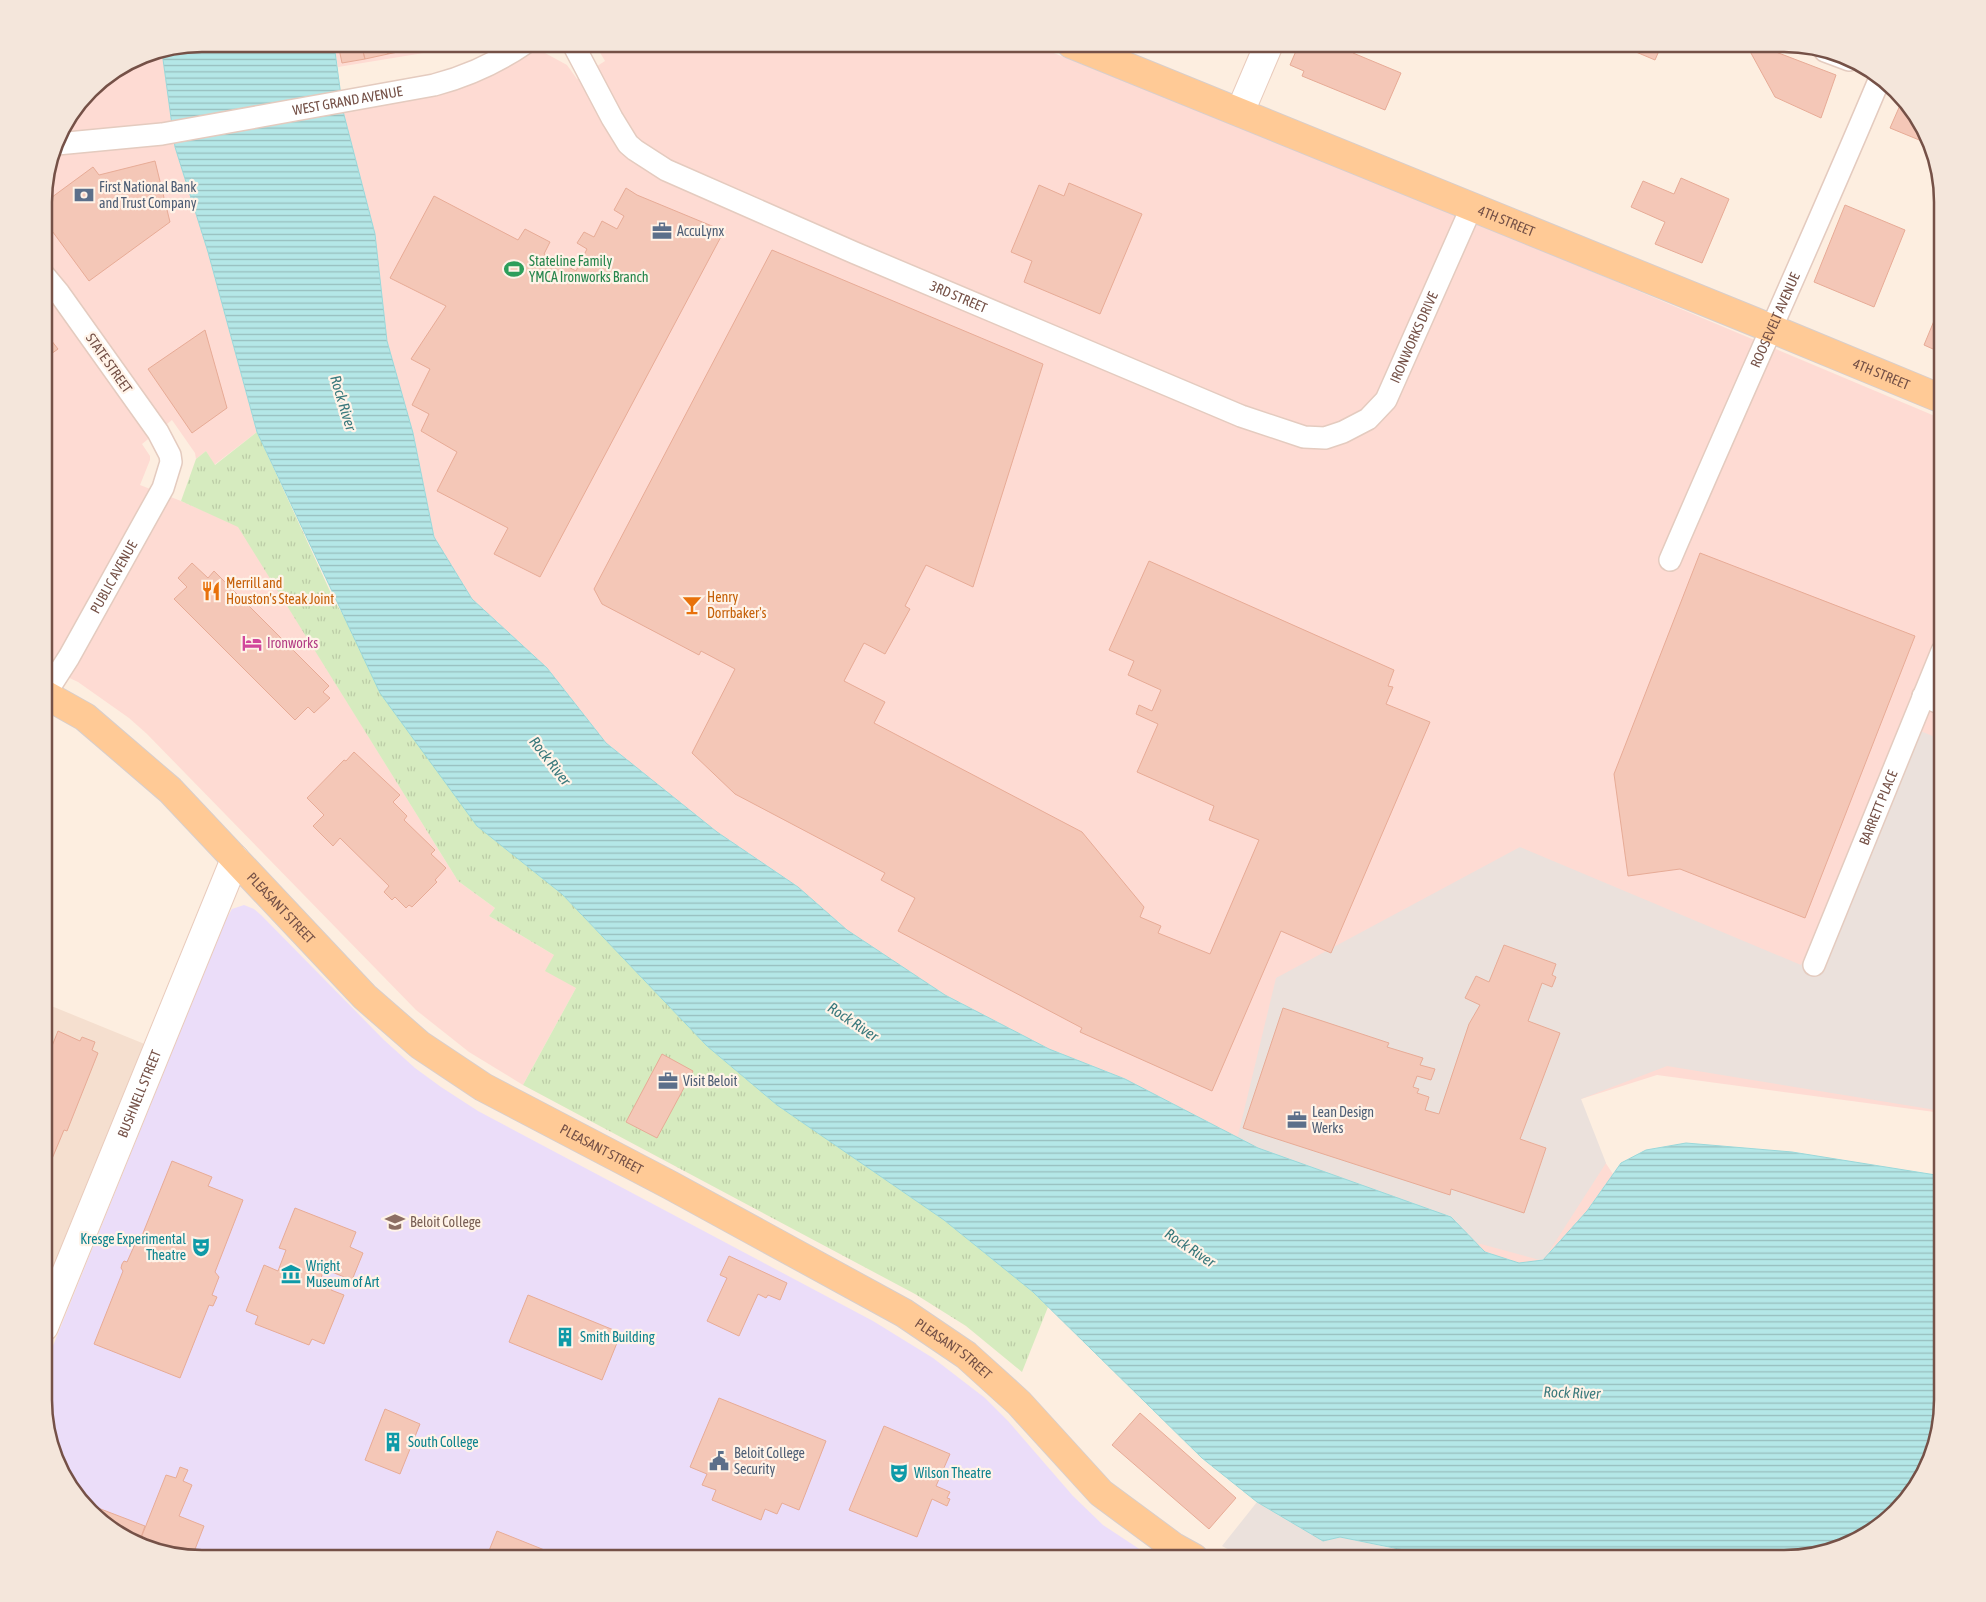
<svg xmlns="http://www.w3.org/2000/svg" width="1986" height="1602" font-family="'Asap Condensed',sans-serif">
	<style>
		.residential { fill: #f5dfcf }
		.commercial { fill: #fedbd3 }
		.industrial { fill: #ebe1dc }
		.education { fill: #ebddf9 }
		.grass { fill: url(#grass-tufts) }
		.water { fill: url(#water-rules); stroke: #9ad8da }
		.building { fill: #f4c7b7; stroke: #e7ab96 }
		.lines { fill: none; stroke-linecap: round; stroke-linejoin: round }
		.street-casing { stroke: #e4cbbf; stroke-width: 24 }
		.secondary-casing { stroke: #e9cbbc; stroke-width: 30 }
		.primary-casing { stroke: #d8cecb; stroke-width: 30 }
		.street { stroke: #fff; stroke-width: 21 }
		.secondary { stroke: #fff; stroke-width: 28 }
		.primary { stroke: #ffca96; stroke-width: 28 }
		.labels { text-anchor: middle; stroke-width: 4.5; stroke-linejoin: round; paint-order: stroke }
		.street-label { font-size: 14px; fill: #755147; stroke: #fff3e8 }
		.service-label { font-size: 14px; fill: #4e5e75; stroke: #fff3e8; text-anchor: start }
		.leisure-label { font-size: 14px; fill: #27864d; stroke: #fff3e8; text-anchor: start }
		.food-label { font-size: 14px; fill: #c56008; stroke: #fff3e8; text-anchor: start }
		.hotel-label { font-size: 14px; fill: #b23c85; stroke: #fff3e8; text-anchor: start }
		.education-label { font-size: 14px; fill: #785e54; stroke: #fff3e8; text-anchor: start }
		.culture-label { font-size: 14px; fill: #0d838f; stroke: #fff3e8; text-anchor: start }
		.water-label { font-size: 15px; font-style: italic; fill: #3a797c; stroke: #fff3e8 }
		.rim { fill: none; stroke: #755147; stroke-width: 2.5 }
	</style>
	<defs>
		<pattern id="grass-tufts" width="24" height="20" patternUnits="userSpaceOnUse" patternTransform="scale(1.25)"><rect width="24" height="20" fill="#d6ebbf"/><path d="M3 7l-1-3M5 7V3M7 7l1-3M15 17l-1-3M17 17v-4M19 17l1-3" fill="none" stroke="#bbcba6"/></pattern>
		<pattern id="water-rules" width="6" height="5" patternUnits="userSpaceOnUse" patternTransform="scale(1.25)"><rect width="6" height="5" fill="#b4e7e7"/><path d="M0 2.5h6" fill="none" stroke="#97bebd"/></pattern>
	</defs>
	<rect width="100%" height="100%" fill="#fdeee0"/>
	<path class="residential" d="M44,1003L147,1045L44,1295Z"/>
	<path class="commercial" d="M334,44H466L448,49L338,67Z
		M595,44H1031L1420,199L1942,419V1113L1657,1075L1581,1099L1583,1129L1613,1174L1587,1211L1543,1261L1519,1263L1485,1252L1467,1233L1258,1148L1125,1079L1049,1049L945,995L847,930L798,887L717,832L606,743L547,668L472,599L434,537L413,433L387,341L375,234L343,111L471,83L488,77L530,53L535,52L545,53L567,65L577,79L605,61Z
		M162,52L175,147L208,252L257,432L214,465L206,451L196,459L195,453L172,420L142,444L150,456V460L140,485L181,501L238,526L458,881L495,908L489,916L554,955L576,988L523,1085L469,1052L416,1010L147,734L129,718L78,682L44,666V192L60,132L98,83L142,56Z"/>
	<path class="industrial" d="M1911,727L1942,740V1111L1667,1066L1581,1099L1606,1163L1543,1261L1455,1237L1236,1144L1276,978L1520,847L1801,965Z
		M1257,1502L1323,1541L1340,1537L1414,1553L1412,1558H1244L1222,1546Z"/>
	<path class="education" d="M244,905L254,909L261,915L384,1040L415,1068L441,1087L478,1111L873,1321L933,1358L985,1398L1008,1421L1073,1496L1103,1525L1153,1558H202L151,1550L98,1519L60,1470L44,1410V1368L224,923L232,909Z"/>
	<path class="grass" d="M257,432L335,602L477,826L562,894L707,1046L777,1105L944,1220L1033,1292L1048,1307L1022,1372L966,1326L915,1294L523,1085L576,988L545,971L554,955L489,916L495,908L458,881L238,527L181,501L196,459L206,451L215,465Z"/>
	<path class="water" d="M202,44H334L343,111L375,234L387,341L413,433L434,537L472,599L547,668L606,743L717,832L798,887L847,930L945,995L1049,1049L1125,1079L1258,1148L1451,1217L1485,1252L1519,1263L1543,1260L1587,1211L1621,1163L1646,1150L1686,1143L1792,1152L1942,1176V1400L1934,1451L1903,1504L1854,1542L1784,1558H1491L1478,1557L1443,1558L1340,1537L1323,1541L1257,1502L1202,1458L1033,1292L944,1220L777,1105L707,1046L562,894L477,826L380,693L257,432L208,252L175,147L162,52Z"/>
	<path class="building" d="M338,44H361L365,59L342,63Z
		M361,44H386L388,54L365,59Z
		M386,44H438L388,54Z
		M1299,44H1357L1353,53L1401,73L1385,110L1302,76L1304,71L1290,65Z
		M1617,44H1662L1655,60Z
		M1746,44H1755L1836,75L1821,118L1775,97Z
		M1901,103L1904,104L1926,132L1929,144L1890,128Z
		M155,161L170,222L89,281L44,220V203L93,167L99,175Z
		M1681,178L1729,199L1702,263L1655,244L1665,222L1631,207L1643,181L1674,194Z
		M1069,183L1142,214L1100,314L1024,282L1032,261L1011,252L1039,185L1064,196Z
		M626,188L637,195L724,231L540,577L494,554L508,528L437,491L457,452L421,431L429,414L412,405L430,369L411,359L446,306L390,278L434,196L518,240L525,229L550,242L544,254L576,271L587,249L577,243L584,232L594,237L602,221L617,229L624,216L614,210Z
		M1845,205L1905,230L1874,307L1814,282Z
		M772,250L1043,364L973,587L926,565L905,606L910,609L885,654L864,643L844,681L885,702L874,723L1082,832L1144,907L1140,917L1161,926L1158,933L1210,954L1259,840L1209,820L1214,806L1137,772L1158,724L1136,714L1139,705L1152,711L1161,690L1128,675L1134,661L1109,650L1149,561L1394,670L1388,686L1393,687L1386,704L1430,722L1331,953L1281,931L1212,1091L1080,1032L1082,1028L898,931L915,898L881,880L885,873L735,794L692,753L735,669L701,651L699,655L602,604L594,589Z
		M1941,304L1942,305V353L1924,345Z
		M205,330L227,408L192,433L148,369Z
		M44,331L58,349L44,359Z
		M1700,553L1915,636L1805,918L1680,869L1628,876L1614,774Z
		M192,563L208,578L214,571L329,686L323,692L330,698L314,713L308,707L295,720L174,599L187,587L178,578Z
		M354,752L400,795L393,802L407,816L404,820L435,850L431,854L446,868L435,880L437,882L412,907L409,905L406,908L395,897L392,900L384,892L389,886L340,838L333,846L313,826L324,815L307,798L344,760L346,761Z
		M1504,945L1556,964L1552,975L1556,977L1552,987L1542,983L1528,1021L1560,1033L1520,1139L1546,1148L1524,1213L1451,1189L1450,1195L1243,1128L1283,1008L1389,1043L1387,1047L1423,1058L1420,1065L1435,1069L1431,1080L1417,1076L1413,1087L1419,1089L1417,1093L1429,1097L1425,1110L1439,1114L1469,1024L1480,1005L1465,998L1476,976L1489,982Z
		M58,1031L80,1041L82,1037L95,1042L92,1050L98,1053L67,1131L64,1130L44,1178V1066Z
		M662,1054L693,1071L657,1138L626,1122Z
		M172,1161L212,1177L208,1186L243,1200L215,1272L219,1277L212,1295L217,1297L213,1306L209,1305L180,1378L94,1344L123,1271L121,1268L122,1264L124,1261L127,1262L135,1244L139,1243Z
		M295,1208L356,1232L350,1247L363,1253L352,1280L324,1269L321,1278L334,1283L331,1290L344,1295L324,1344L312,1339L309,1345L255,1324L258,1316L246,1311L264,1265L278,1271L286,1250L279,1248Z
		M729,1256L787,1283L780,1300L768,1295L766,1298L758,1294L739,1336L707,1321L727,1278L720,1275Z
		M528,1295L621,1333L602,1380L509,1342Z
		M719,1398L826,1441L799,1510L782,1503L777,1514L765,1509L761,1520L712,1500L716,1490L702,1485L707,1474L690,1467Z
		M385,1409L420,1424L400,1474L365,1460Z
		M1140,1413L1236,1498L1209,1529L1112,1445Z
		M884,1426L950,1454L936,1486L950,1492L947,1498L950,1499L947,1506L932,1499L917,1537L849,1510Z
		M180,1467L188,1470L183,1481L192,1485L179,1516L204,1526L192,1557L182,1553L181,1555L151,1550L139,1543L166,1475L176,1478Z
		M85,1503L145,1526L139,1543L98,1519Z
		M497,1531L552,1553L550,1558H486Z
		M1094,1550L1112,1556L1114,1558H1091Z"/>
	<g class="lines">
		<defs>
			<g id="street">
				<path id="s1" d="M573,44L612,118L628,144L635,150L666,170L855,253L1241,416L1304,437L1325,438L1343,432L1368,419L1386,400L1472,206"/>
				<path d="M1825,51L1849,60"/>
				<path id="s2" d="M57,144L162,134L434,85C468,76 495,64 524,44"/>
				<path id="s3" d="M1670,560C1739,399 1812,240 1880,78"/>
				<path id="s4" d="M44,696L69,657L163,488L171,462L170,455L158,432L59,293L44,275"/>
				<path d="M1923,696L1942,704"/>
				<path id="s5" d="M1814,965L1942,651"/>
			</g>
			<g id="secondary">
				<path d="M1240,112L1269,44"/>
				<path id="s6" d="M44,1327L235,859"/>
			</g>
			<g id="primary">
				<path id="s7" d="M1071,44L1770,328L1942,399"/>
				<path id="s8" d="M44,694L85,717L170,790L365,997L420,1045L483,1087L670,1185L904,1313L966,1355L1019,1403L1101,1493L1174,1547L1194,1558"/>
			</g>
		</defs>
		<use href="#street" class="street-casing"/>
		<use href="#secondary" class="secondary-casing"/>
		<use href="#primary" class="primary-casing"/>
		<use href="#street" class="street"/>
		<use href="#secondary" class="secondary"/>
		<use href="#primary" class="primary"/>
	</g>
	<defs>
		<symbol id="bank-bare" viewBox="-9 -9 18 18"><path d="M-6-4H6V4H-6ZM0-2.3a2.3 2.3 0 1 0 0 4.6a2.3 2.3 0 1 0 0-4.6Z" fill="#5c6f8a" stroke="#fff3e8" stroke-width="2.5" paint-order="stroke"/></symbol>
		<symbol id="office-bare" viewBox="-9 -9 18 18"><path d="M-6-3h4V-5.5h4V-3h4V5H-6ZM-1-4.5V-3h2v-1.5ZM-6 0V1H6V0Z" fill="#5c6f8a" stroke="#fff3e8" stroke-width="2.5" paint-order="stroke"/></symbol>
		<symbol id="stadium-bare" viewBox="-9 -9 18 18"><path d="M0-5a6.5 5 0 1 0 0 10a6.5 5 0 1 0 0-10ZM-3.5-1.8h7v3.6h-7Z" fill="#2e9e5b" stroke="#fff3e8" stroke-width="2.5" paint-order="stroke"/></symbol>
		<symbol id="restaurant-bare" viewBox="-9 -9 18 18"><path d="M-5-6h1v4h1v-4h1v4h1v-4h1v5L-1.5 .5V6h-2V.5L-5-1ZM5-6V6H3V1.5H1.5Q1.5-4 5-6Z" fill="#e8710a" stroke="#fff3e8" stroke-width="2.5" paint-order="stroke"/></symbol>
		<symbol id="bar-bare" viewBox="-9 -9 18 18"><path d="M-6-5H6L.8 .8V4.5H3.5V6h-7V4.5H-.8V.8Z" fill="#e8710a" stroke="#fff3e8" stroke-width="2.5" paint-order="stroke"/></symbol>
		<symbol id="hotel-bare" viewBox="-9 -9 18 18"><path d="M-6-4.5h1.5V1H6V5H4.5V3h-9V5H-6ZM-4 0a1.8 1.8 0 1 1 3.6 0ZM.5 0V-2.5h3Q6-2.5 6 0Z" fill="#d1479c" stroke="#fff3e8" stroke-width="2.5" paint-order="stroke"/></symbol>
		<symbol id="university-bare" viewBox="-9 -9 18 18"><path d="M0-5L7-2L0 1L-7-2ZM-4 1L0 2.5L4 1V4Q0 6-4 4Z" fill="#8d6e63" stroke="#fff3e8" stroke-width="2.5" paint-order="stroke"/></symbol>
		<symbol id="theatre-bare" viewBox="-9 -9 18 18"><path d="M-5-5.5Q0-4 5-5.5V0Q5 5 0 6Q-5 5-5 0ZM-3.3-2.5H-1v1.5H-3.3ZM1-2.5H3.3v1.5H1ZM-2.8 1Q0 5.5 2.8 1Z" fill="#0f9aa8" stroke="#fff3e8" stroke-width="2.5" paint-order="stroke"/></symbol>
		<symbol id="museum-bare" viewBox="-9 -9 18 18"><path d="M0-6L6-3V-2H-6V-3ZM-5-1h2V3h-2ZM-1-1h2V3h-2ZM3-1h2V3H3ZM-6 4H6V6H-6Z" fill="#0f9aa8" stroke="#fff3e8" stroke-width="2.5" paint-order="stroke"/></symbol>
		<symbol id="building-bare" viewBox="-9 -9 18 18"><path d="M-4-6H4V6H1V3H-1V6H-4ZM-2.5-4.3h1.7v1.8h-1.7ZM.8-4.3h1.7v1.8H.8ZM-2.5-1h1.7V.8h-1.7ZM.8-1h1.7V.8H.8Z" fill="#0f9aa8" stroke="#fff3e8" stroke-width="2.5" paint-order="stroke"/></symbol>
		<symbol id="civic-bare" viewBox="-9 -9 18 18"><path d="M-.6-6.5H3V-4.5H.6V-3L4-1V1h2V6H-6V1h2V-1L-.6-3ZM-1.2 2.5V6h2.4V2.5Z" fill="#5c6f8a" stroke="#fff3e8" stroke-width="2.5" paint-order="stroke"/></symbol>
	</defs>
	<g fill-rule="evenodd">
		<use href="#bank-bare" x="70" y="181" width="28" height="28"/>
		<use href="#office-bare" x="648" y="217" width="28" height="28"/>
		<use href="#stadium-bare" x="500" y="255" width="28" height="28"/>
		<use href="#restaurant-bare" x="197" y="577" width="28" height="28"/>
		<use href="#bar-bare" x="678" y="591" width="28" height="28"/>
		<use href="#hotel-bare" x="238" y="629" width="28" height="28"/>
		<use href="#office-bare" x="654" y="1067" width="28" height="28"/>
		<use href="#office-bare" x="1283" y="1106" width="28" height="28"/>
		<use href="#university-bare" x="381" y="1208" width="28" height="28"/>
		<use href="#theatre-bare" x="187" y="1233" width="28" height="28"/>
		<use href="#museum-bare" x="277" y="1260" width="28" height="28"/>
		<use href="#building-bare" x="551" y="1323" width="28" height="28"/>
		<use href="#building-bare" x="379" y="1428" width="28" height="28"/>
		<use href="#civic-bare" x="705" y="1447" width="28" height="28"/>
		<use href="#theatre-bare" x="885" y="1459" width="28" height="28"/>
	</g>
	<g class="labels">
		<g class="street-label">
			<text dy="5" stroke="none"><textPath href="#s2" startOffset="294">WEST GRAND AVENUE</textPath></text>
			<text dy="5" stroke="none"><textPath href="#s7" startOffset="470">4TH STREET</textPath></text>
			<text dy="5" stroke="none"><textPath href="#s1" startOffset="479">3RD STREET</textPath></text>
			<text dy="5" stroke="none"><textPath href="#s3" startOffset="262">ROOSEVELT AVENUE</textPath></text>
			<text dy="5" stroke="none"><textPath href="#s1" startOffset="1015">IRONWORKS DRIVE</textPath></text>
			<text transform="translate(109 363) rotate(55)" y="5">STATE STREET</text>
			<text dy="5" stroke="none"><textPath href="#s7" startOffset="875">4TH STREET</textPath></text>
			<text dy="5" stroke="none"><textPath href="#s4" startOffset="138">PUBLIC AVENUE</textPath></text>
			<text dy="5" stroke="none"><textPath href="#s5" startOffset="170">BARRETT PLACE</textPath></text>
			<text dy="5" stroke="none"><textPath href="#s8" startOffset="321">PLEASANT STREET</textPath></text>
			<text dy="5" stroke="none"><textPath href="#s6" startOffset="252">BUSHNELL STREET</textPath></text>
			<text dy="5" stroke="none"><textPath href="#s8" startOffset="726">PLEASANT STREET</textPath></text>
			<text dy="5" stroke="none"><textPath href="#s8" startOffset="1131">PLEASANT STREET</textPath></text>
		</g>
		<g class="service-label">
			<text x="99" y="192">First National Bank<tspan x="99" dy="16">and Trust Company</tspan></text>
			<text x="677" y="236">AccuLynx</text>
			<text x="683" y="1086">Visit Beloit</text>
			<text x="1312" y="1117">Lean Design<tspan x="1312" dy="16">Werks</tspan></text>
			<text x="734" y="1458">Beloit College<tspan x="734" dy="16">Security</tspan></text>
		</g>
		<g class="leisure-label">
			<text x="529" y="266">Stateline Family<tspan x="529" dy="16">YMCA Ironworks Branch</tspan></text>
		</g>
		<g class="food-label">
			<text x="226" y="588">Merrill and<tspan x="226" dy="16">Houston's Steak Joint</tspan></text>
			<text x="707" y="602">Henry<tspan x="707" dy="16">Dorrbaker's</tspan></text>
		</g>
		<g class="hotel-label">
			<text x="267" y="648">Ironworks</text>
		</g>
		<g class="education-label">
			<text x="410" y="1227">Beloit College</text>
		</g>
		<g class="culture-label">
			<text x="186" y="1244" text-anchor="end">Kresge Experimental<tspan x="186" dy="16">Theatre</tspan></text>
			<text x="306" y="1271">Wright<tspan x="306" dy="16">Museum of Art</tspan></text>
			<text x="580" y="1342">Smith Building</text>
			<text x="408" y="1447">South College</text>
			<text x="914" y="1478">Wilson Theatre</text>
		</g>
		<g class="water-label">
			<text transform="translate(343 403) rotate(73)" y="5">Rock River</text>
			<text transform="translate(550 761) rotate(52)" y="5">Rock River</text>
			<text transform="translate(853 1022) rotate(34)" y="5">Rock River</text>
			<text transform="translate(1190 1248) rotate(34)" y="5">Rock River</text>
			<text transform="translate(1572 1393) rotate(2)" y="5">Rock River</text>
		</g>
	</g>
	<path d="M0 0H1986V1602H0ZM202 52H1784A150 150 0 0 1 1934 202V1400A150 150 0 0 1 1784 1550H202A150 150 0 0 1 52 1400V202A150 150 0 0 1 202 52Z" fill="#f4e6db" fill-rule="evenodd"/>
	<path class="rim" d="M202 52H1784A150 150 0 0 1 1934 202V1400A150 150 0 0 1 1784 1550H202A150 150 0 0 1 52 1400V202A150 150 0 0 1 202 52Z"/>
</svg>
